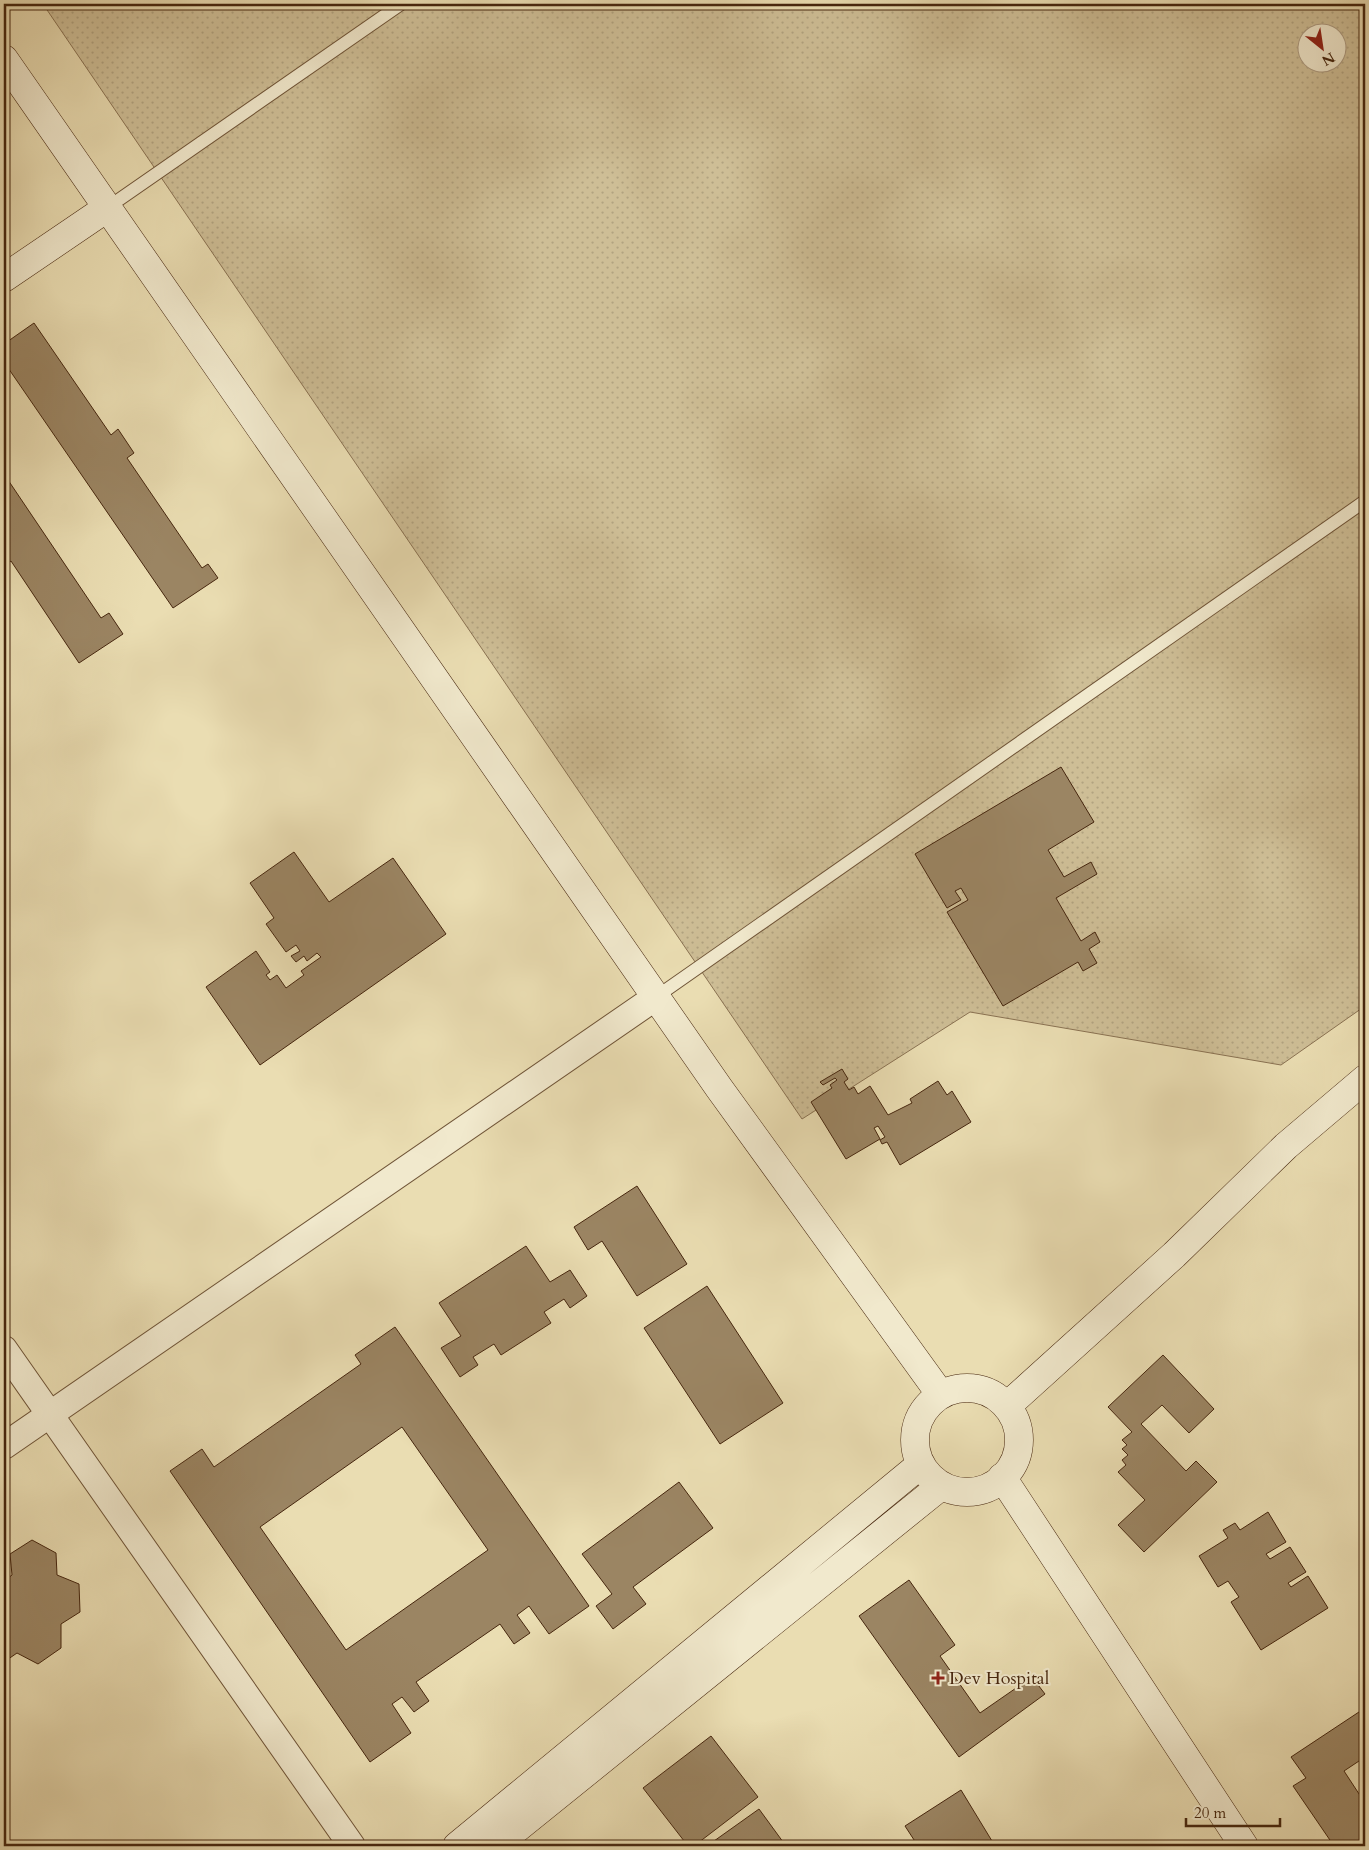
<svg xmlns="http://www.w3.org/2000/svg" width="1369" height="1850" font-family="Cardo,serif">
	<style>
		.grass { fill: url(#grass-dots); stroke: #8a7252; fill-rule: evenodd }
		.building { fill: #9b8563; stroke: #46260e; fill-rule: evenodd }
		.lines { fill: none; stroke-linecap: round; stroke-linejoin: round }
		.lane-casing { stroke: #6f5437; stroke-width: 14 }
		.street-casing { stroke: #6f5437; stroke-width: 28 }
		.secondary-casing { stroke: #46260e; stroke-width: 29 }
		.lane { stroke: #f1e9cd; stroke-width: 12 }
		.street { stroke: #f1e9cd; stroke-width: 26 }
		.secondary { stroke: #f1e9cd; stroke-width: 28 }
		.poi-dot { fill: #8f2418; stroke: #f1e9cd; stroke-width: 2 }
		.labels { text-anchor: middle; stroke-width: 4; stroke-linejoin: round; paint-order: stroke }
		.poi-label { font-size: 18px; fill: #46260e; stroke: #f1e9cd; text-anchor: start }
	</style>
	<defs>
		<pattern id="grass-dots" width="8" height="8" patternUnits="userSpaceOnUse" patternTransform="scale(1.25)"><rect width="8" height="8" fill="#cebe96"/><path d="M2 2h.1M6 6h.1" fill="none" stroke="#b2a380" stroke-width="1.8" stroke-linecap="round"/></pattern>
	</defs>
	<rect width="100%" height="100%" fill="#eaddb2"/>
	<filter id="stains"><feTurbulence type="fractalNoise" baseFrequency=".004" numOctaves="4"/><feColorMatrix values="0 0 0 0 .2 0 0 0 0 .09 0 0 0 0 .02 0 0 0 .5 -.17"/></filter>
	<radialGradient id="worn" r=".72"><stop offset=".6" stop-color="#630" stop-opacity="0"/><stop offset="1" stop-color="#630" stop-opacity=".3"/></radialGradient>
	<path class="grass" d="M43,4H1365V1006L1281,1065L970,1012L802,1119ZM1306,32H1336V62H1306Z"/>
	<path class="building" d="M34,323L111,435L118,429L134,453L127,458L202,568L208,564L218,578L173,608L4,362V344Z
		M4,474L101,618L109,613L123,634L79,663L11,561L4,566Z
		M1061,767L1094,822L1048,850L1064,877L1091,862L1097,874L1056,898L1081,941L1095,932L1100,942L1089,949L1097,963L1083,971L1078,962L1003,1006L947,912L968,900L961,888L955,891L961,900L947,908L915,854Z
		M294,852L329,902L393,858L446,934L260,1065L206,987L256,951L270,972L266,975L270,980L277,975L286,988L304,975L301,971L321,957L317,953L307,961L304,956L296,962L291,956L300,951L296,945L286,952L266,924L274,918L250,883Z
		M842,1069L848,1079L844,1082L849,1090L854,1087L858,1094L870,1086L888,1115L912,1103L910,1099L938,1081L947,1095L952,1091L971,1122L900,1165L887,1142L882,1144L880,1140L885,1137L878,1126L874,1128L880,1139L846,1159L811,1102L832,1088L830,1085L837,1080L835,1078L823,1085L820,1082Z
		M637,1186L687,1264L637,1296L602,1241L588,1250L574,1227Z
		M526,1246L550,1282L570,1270L587,1296L570,1308L564,1299L544,1312L551,1323L501,1355L494,1344L473,1357L478,1365L460,1377L441,1348L461,1336L439,1303Z
		M707,1286L783,1403L720,1444L644,1328Z
		M395,1327L589,1606L549,1634L529,1606L517,1615L530,1633L514,1644L500,1624L416,1682L429,1701L414,1712L402,1697L392,1704L411,1733L370,1762L170,1471L202,1449L214,1467L361,1364L355,1355ZM402,1427L488,1550L346,1650L260,1527Z
		M1163,1355L1214,1409L1189,1433L1162,1405L1141,1424L1186,1471L1196,1461L1217,1482L1144,1552L1118,1525L1145,1500L1118,1472L1126,1465L1122,1460L1128,1455L1122,1449L1127,1445L1122,1440L1132,1432L1108,1407Z
		M679,1482L713,1528L633,1587L646,1604L613,1629L596,1606L612,1594L582,1554Z
		M1268,1512L1286,1542L1266,1554L1270,1559L1290,1547L1306,1572L1288,1583L1291,1587L1308,1576L1328,1608L1261,1650L1231,1602L1239,1597L1228,1581L1218,1587L1199,1556L1228,1538L1223,1530L1235,1523L1240,1530Z
		M32,1540L56,1553L57,1575L79,1584L80,1612L61,1624V1648L38,1664L17,1653L4,1662V1581L12,1575L10,1554Z
		M909,1580L955,1645L940,1656L980,1713L1032,1677L1045,1694L959,1757L859,1616Z
		M1365,1708V1757L1344,1771L1365,1803V1846H1334L1293,1786L1306,1778L1291,1757Z
		M711,1736L758,1797L694,1846H688L643,1788Z
		M961,1790L992,1841L983,1846H918L905,1826Z
		M759,1809L786,1846H707Z"/>
	<g class="lines">
		<defs>
			<path id="lane" d="M1364,4L1365,5
				M107,208L401,4
				M656,997L1365,501"/>
			<path id="street" d="M4,1349L352,1846
				M4,1446L656,997"/>
			<path id="secondary" d="M4,59L719,1088L941,1395
				M4,278L107,208
				M915 1440a52 52 0 1 1 104 0a52 52 0 1 1-104 0Z
				M1007,1406L1174,1255L1286,1146L1365,1079
				M1002,1477L1244,1846
				M457,1846L920,1465
				M495,1846L941,1486"/>
		</defs>
		<use href="#lane" class="lane-casing"/>
		<use href="#street" class="street-casing"/>
		<use href="#secondary" class="secondary-casing"/>
		<use href="#lane" class="lane"/>
		<use href="#street" class="street"/>
		<use href="#secondary" class="secondary"/>
	</g>
	<path class="poi-dot" d="M935.5 1670.5h5v5h5v5h-5v5h-5v-5h-5v-5h5z"/>
	<g class="labels">
		<g class="poi-label">
			<text x="949" y="1684">Dev Hospital</text>
		</g>
	</g>
	<rect width="1369" height="1850" fill="none" stroke="#eaddb2" stroke-width="20"/>
	<rect x="5" y="5" width="1359" height="1840" fill="none" stroke="#46260e" stroke-width="2.5"/>
	<rect x="10" y="10" width="1349" height="1830" fill="none" stroke="#46260e"/>
	<g transform="translate(1322 48) rotate(150)"><circle r="24" fill="#f1e9cd" stroke="#ad9b81"/>
	<path d="M0-4L9 19L0 12L-9 19Z" fill="#8f2418"/>
	<text y="-8" font-size="14" font-weight="bold" text-anchor="middle" fill="#46260e">N</text>
	</g>
	<path d="M1186 1818v8h94v-8" fill="none" stroke="#46260e" stroke-width="2.5"/>
	<text x="1194" y="1818" font-size="15" fill="#46260e" stroke="#f1e9cd" stroke-width="4" paint-order="stroke">20 m</text>
	<rect width="100%" height="100%" filter="url(#stains)"/>
	<rect width="100%" height="100%" fill="url(#worn)"/>
</svg>
